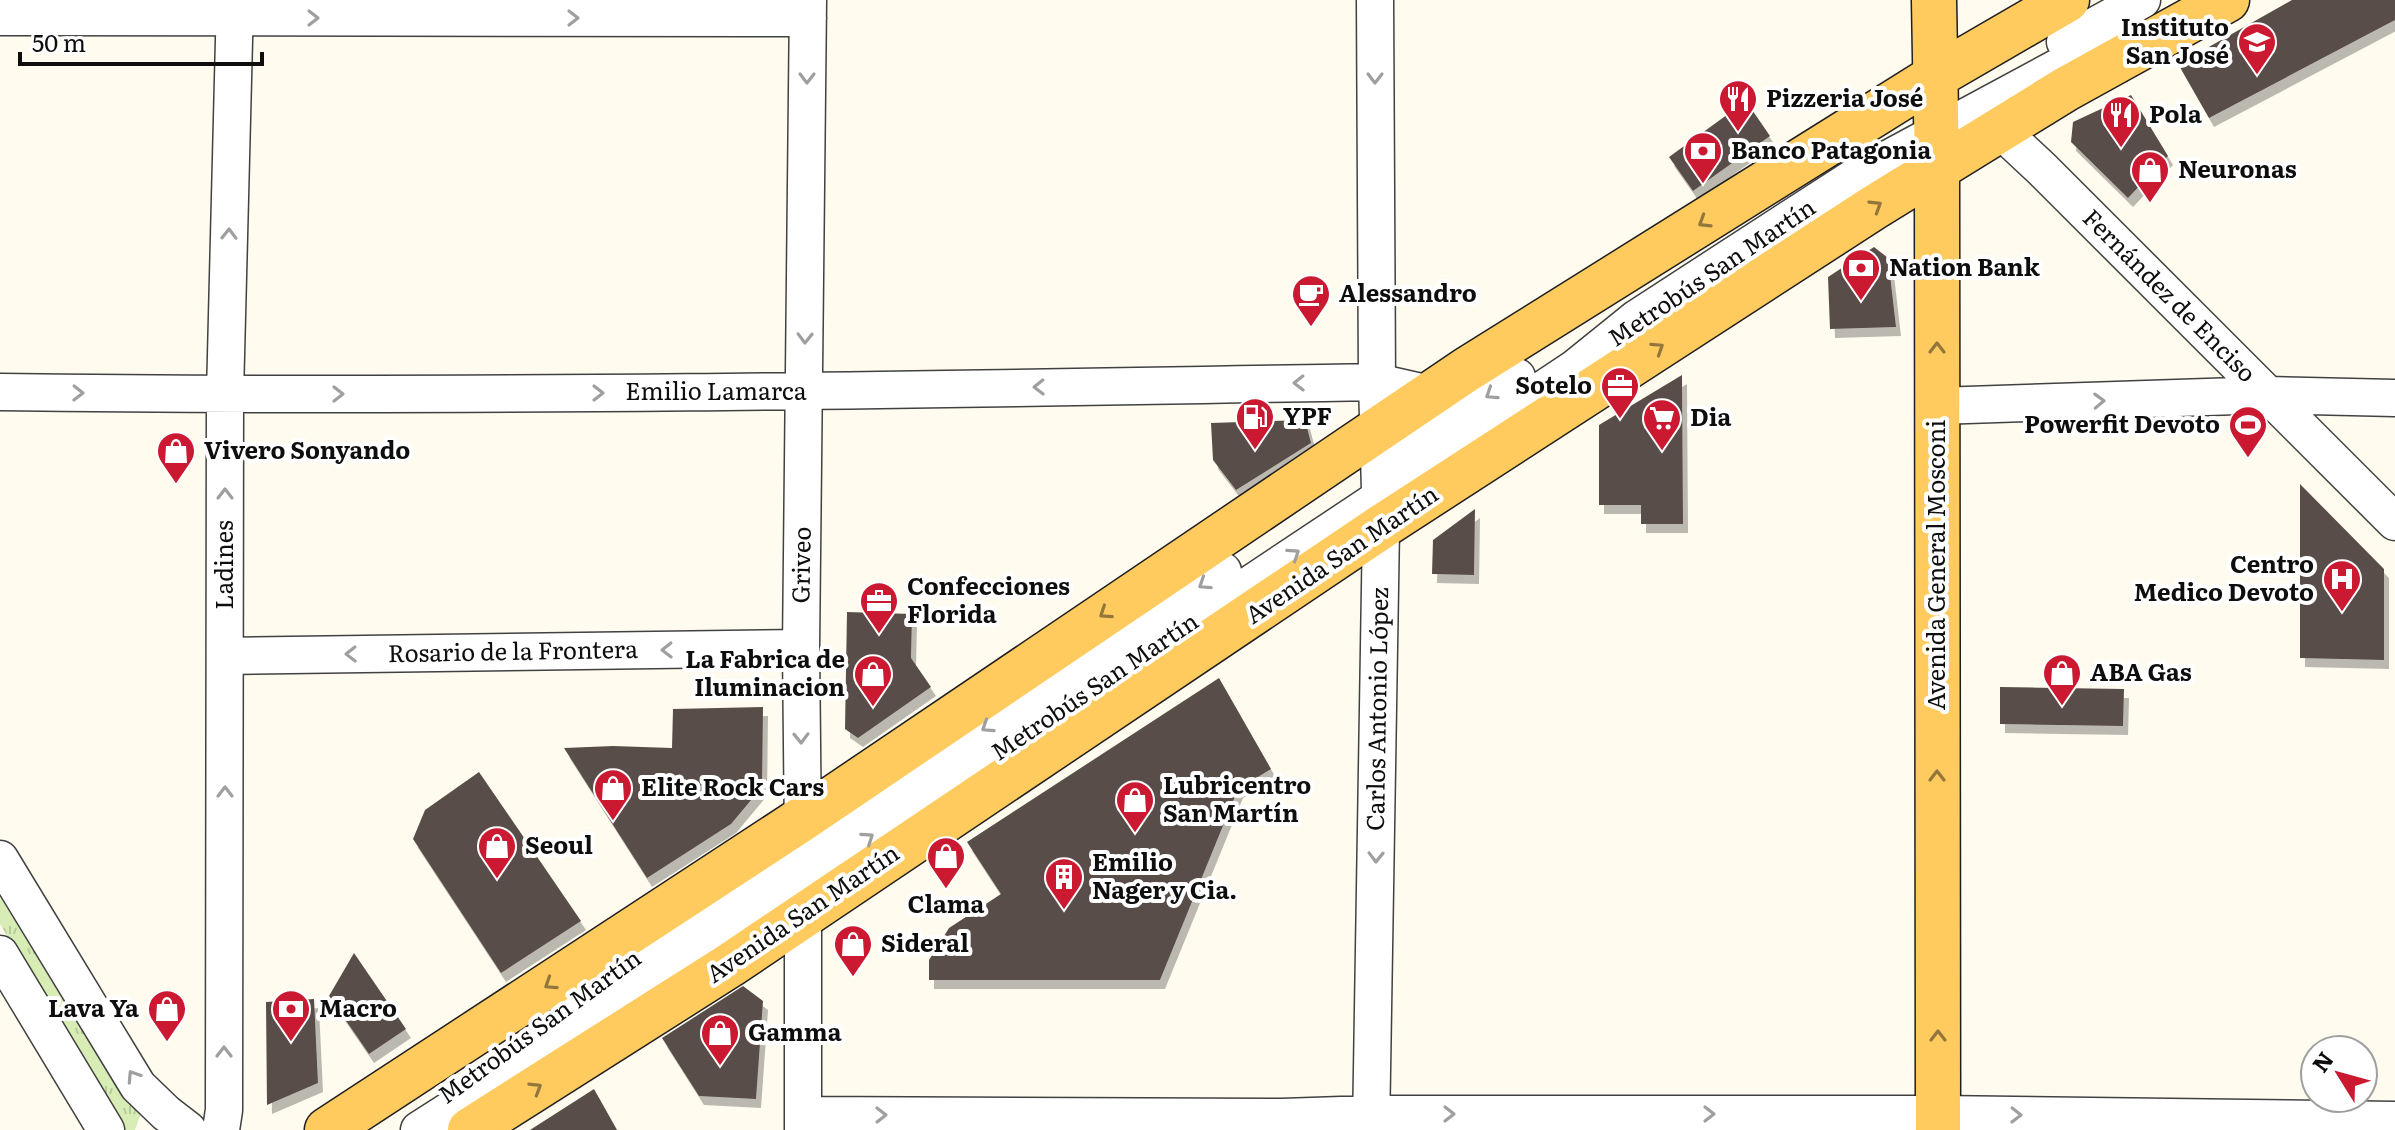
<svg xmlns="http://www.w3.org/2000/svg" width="2395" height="1130" font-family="Literata,serif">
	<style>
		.grass { fill: url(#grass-tufts) }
		.building { fill: #584e49; filter: url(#shadow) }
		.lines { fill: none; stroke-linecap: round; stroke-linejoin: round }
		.minor-casing { stroke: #414141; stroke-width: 39 }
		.major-casing { stroke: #1f1f1f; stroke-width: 47 }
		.minor { stroke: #fff; stroke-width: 36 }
		.major { stroke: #ffcb5f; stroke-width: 44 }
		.oneway { stroke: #9f9f9f }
		.oneway2 { stroke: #93763b }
		.labels { text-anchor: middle; stroke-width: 8; stroke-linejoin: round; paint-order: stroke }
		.poi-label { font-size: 24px; font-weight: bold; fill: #0e0e0e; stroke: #fff; text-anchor: start }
		.street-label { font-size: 24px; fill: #0e0e0e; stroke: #fff }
	</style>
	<defs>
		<pattern id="grass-tufts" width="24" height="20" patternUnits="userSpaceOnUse" patternTransform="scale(2)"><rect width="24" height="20" fill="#d7edb5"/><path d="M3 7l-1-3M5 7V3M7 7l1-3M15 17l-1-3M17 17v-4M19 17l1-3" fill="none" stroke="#b7ca9a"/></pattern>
		<filter id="shadow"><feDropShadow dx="5" dy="9" stdDeviation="0" flood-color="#0004"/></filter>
	</defs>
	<rect width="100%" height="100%" fill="#fffbef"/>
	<path class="grass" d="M0,891L141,1113L135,1130H125L0,924Z"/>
	<path class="building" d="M2292,0H2395V20L2209,118L2177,62L2207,48Z
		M2131,95L2168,156L2128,198L2071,142L2073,122Z
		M1746,101L1770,136L1693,191L1669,157Z
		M1874,247L1888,258L1896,327L1830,329L1828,277Z
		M1682,375L1683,524H1641V505H1599V425Z
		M1305,420L1311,443L1236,490L1213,460L1211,423Z
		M2300,484L2384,569V660L2300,658Z
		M1475,509L1474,575L1432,574L1433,540Z
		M847,612L912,614L911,658L931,687L858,738L845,729Z
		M1219,678L1271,769L1238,789L1160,980H929V960L949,928L1001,894L967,842Z
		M2000,687L2124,689L2123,726L2000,724Z
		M763,707L762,787L731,824L647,878L564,748L613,746L672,748L673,709Z
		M479,772L581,921L501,973L413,839L425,810Z
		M354,953L406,1029L369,1054L329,996Z
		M743,986L763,1001L756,1099L699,1096L662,1038Z
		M314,999L318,1083L267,1105L266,1002Z
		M594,1089L617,1130H530Z"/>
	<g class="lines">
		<defs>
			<path id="minor" d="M0,17L808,18
				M2065,42L2142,0
				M1981,112L2042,169L2395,522
				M0,392C459,398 918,390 1377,382L1430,394
				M1937,406L2268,395L2395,398
				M1406,450L1517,377
				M225,656L801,648
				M803,840L801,648L808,0
				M0,859L138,1086L166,1113L188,1130
				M803,896V1130
				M0,954L106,1130
				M574,1005L634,957L1223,571
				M803,1115L1282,1117L1371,1114H1938L2395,1120
				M221,1130L224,1110L225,395L235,0
				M419,1130L732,929L1575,368L1637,318L1856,176L2103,43
				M1371,1130L1381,527L1377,382L1375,0"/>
			<path id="major" d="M1934,0L1937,170L1938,1130
				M327,1130L802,819L1466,370L1936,76L2067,0
				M470,1130L730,965L1381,527L1873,208L2066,89L2227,0"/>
		</defs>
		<use href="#minor" class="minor-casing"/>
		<use href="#major" class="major-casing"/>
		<use href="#minor" class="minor"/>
		<use href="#major" class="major"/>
	</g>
	<defs><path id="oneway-chevron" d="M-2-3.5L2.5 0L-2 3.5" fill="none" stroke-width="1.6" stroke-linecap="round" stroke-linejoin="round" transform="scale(2)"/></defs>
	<g class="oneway">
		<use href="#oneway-chevron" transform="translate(313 18)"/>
		<use href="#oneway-chevron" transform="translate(573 18)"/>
		<use href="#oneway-chevron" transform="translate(807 78) rotate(90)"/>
		<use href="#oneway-chevron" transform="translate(1375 78) rotate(90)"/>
		<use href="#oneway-chevron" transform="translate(229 234) rotate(-89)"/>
		<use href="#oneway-chevron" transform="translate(805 338) rotate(91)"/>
		<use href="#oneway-chevron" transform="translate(1299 383) rotate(179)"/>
		<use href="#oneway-chevron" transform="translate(1039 387) rotate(179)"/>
		<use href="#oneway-chevron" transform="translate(78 393) rotate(1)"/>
		<use href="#oneway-chevron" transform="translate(598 393)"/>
		<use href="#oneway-chevron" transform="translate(338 394)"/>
		<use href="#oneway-chevron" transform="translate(1491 394) rotate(147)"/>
		<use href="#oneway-chevron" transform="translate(2099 401) rotate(-2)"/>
		<use href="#oneway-chevron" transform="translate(225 494) rotate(-90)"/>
		<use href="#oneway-chevron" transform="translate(1294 554) rotate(-34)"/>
		<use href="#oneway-chevron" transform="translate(1204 584) rotate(147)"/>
		<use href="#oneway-chevron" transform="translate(667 650) rotate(179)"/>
		<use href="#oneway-chevron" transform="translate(351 654) rotate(179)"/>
		<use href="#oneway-chevron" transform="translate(987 727) rotate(147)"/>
		<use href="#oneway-chevron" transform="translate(801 738) rotate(89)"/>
		<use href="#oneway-chevron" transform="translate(225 792) rotate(-90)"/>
		<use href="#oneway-chevron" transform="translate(868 838) rotate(-34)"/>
		<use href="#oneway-chevron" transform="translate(1376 857) rotate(91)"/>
		<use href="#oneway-chevron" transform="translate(224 1052) rotate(-90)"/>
		<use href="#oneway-chevron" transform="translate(133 1076) rotate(-123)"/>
		<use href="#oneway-chevron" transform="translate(1449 1114)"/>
		<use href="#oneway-chevron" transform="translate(1709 1114)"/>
		<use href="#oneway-chevron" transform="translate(881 1115)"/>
		<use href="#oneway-chevron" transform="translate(2016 1115) rotate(1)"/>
	</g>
	<g class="oneway2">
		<use href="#oneway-chevron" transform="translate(1876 206) rotate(-32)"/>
		<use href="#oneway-chevron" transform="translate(1704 222) rotate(148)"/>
		<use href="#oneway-chevron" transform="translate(1658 348) rotate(-33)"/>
		<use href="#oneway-chevron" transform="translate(1937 348) rotate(-90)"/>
		<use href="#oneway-chevron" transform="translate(1105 613) rotate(146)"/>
		<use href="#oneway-chevron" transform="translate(1937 776) rotate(-90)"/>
		<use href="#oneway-chevron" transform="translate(550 984) rotate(147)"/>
		<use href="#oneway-chevron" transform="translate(1938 1036) rotate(-90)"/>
		<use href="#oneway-chevron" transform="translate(536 1088) rotate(-32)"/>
	</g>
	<defs>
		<symbol id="school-pin" viewBox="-11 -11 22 30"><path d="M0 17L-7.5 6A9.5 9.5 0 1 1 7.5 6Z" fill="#cb1931" stroke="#fff"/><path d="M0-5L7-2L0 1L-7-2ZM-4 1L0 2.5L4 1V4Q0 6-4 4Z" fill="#fff"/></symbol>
		<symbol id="restaurant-pin" viewBox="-11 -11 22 30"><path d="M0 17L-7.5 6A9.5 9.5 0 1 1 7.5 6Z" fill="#cb1931" stroke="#fff"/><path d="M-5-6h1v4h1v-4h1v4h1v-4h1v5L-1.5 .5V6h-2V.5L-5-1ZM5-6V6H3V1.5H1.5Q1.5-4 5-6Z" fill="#fff"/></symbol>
		<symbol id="bank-pin" viewBox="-11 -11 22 30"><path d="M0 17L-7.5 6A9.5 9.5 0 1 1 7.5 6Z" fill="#cb1931" stroke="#fff"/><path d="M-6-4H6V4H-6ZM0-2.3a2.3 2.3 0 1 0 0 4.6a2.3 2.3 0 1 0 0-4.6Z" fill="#fff"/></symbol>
		<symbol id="shop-pin" viewBox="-11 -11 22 30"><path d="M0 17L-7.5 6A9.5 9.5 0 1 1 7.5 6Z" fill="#cb1931" stroke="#fff"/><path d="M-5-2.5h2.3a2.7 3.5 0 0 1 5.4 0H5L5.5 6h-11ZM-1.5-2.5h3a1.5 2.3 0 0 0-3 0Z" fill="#fff"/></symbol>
		<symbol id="cafe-pin" viewBox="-11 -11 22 30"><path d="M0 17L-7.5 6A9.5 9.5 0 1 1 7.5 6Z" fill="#cb1931" stroke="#fff"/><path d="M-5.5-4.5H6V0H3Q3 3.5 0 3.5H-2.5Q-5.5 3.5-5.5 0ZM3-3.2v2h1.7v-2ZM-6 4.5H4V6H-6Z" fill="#fff"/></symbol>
		<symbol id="office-pin" viewBox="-11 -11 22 30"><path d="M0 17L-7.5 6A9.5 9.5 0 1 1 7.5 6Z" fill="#cb1931" stroke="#fff"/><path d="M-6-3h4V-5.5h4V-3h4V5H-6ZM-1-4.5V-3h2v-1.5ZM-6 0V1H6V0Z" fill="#fff"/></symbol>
		<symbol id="fuel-pin" viewBox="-11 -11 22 30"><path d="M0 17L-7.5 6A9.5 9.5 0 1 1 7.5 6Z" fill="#cb1931" stroke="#fff"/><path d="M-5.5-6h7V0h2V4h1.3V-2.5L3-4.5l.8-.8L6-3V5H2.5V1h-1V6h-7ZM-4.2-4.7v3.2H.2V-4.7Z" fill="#fff"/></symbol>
		<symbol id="supermarket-pin" viewBox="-11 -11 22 30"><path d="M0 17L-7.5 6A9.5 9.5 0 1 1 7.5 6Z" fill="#cb1931" stroke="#fff"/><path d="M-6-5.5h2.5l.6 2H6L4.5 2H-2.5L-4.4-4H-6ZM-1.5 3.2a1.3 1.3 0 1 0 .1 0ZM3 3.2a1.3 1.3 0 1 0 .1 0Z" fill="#fff"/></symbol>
		<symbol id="stadium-pin" viewBox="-11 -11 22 30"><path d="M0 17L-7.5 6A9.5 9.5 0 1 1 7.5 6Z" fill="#cb1931" stroke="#fff"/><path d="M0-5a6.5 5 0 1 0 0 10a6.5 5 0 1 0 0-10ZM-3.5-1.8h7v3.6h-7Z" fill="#fff"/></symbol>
		<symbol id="hospital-pin" viewBox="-11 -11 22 30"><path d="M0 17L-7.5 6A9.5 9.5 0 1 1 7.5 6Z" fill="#cb1931" stroke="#fff"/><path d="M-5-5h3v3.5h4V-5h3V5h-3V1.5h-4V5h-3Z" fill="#fff"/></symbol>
		<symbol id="building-pin" viewBox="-11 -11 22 30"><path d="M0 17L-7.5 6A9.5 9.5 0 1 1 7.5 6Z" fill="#cb1931" stroke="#fff"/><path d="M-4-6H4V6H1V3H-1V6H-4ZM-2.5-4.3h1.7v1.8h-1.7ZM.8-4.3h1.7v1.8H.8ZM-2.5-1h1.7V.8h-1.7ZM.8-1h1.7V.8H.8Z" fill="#fff"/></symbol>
	</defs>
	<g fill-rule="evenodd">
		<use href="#school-pin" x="2235" y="20" width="44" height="60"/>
		<use href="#restaurant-pin" x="1716" y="77" width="44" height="60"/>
		<use href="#restaurant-pin" x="2099" y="93" width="44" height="60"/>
		<use href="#bank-pin" x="1681" y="129" width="44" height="60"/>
		<use href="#shop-pin" x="2128" y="148" width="44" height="60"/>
		<use href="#bank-pin" x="1839" y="246" width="44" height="60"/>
		<use href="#cafe-pin" x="1289" y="272" width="44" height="60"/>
		<use href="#office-pin" x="1598" y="364" width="44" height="60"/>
		<use href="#fuel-pin" x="1233" y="395" width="44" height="60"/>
		<use href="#supermarket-pin" x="1640" y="396" width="44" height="60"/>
		<use href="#stadium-pin" x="2226" y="403" width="44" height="60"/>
		<use href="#shop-pin" x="154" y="429" width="44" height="60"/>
		<use href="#hospital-pin" x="2320" y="557" width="44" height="60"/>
		<use href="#office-pin" x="857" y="579" width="44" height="60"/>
		<use href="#shop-pin" x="2040" y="651" width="44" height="60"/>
		<use href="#shop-pin" x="851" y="652" width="44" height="60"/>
		<use href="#shop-pin" x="591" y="766" width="44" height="60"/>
		<use href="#shop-pin" x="1113" y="778" width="44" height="60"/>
		<use href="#shop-pin" x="475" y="824" width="44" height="60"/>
		<use href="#shop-pin" x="924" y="834" width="44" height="60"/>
		<use href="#building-pin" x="1042" y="855" width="44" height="60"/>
		<use href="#shop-pin" x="831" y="922" width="44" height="60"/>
		<use href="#shop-pin" x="145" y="987" width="44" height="60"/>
		<use href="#bank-pin" x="269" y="987" width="44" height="60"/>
		<use href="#shop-pin" x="698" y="1011" width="44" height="60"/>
	</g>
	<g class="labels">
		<g class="poi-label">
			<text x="2229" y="36" text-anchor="end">Instituto<tspan x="2229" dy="28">San José</tspan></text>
			<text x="1766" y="107">Pizzeria José</text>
			<text x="2149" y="123">Pola</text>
			<text x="1731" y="159">Banco Patagonia</text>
			<text x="2178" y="178">Neuronas</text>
			<text x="1889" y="276">Nation Bank</text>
			<text x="1339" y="302">Alessandro</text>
			<text x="1592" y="394" text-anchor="end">Sotelo</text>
			<text x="1283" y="425">YPF</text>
			<text x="1690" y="426">Dia</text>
			<text x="2220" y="433" text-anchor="end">Powerfit Devoto</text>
			<text x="204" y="459">Vivero Sonyando</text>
			<text x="2314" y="573" text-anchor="end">Centro<tspan x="2314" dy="28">Medico Devoto</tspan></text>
			<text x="907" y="595">Confecciones<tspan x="907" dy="28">Florida</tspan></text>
			<text x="845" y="668" text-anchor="end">La Fabrica de<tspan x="845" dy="28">Iluminacion</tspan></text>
			<text x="2090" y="681">ABA Gas</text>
			<text x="1163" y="794">Lubricentro<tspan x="1163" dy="28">San Martín</tspan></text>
			<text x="641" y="796">Elite Rock Cars</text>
			<text x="525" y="854">Seoul</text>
			<text x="1092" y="871">Emilio<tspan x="1092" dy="28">Nager y Cia.</tspan></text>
			<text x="946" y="913" text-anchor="middle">Clama</text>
			<text x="881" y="952">Sideral</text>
			<text x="139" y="1017" text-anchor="end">Lava Ya</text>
			<text x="319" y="1017">Macro</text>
			<text x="748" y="1041">Gamma</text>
		</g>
		<g class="street-label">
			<text transform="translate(1712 273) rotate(-34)" y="8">Metrobús San Martín</text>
			<text transform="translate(2169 296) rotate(45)" y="8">Fernández de Enciso</text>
			<text x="716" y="400">Emilio Lamarca</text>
			<text transform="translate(1342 555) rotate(-34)" y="8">Avenida San Martín</text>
			<text transform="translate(225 565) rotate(-90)" y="8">Ladines</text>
			<text transform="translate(802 565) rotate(-89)" y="8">Griveo</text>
			<text transform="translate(1937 565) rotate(-90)" y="8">Avenida General Mosconi</text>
			<text transform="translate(513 652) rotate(-1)" y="8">Rosario de la Frontera</text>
			<text transform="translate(1095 687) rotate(-34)" y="8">Metrobús San Martín</text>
			<text transform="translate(1378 709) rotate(-89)" y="8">Carlos Antonio López</text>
			<text transform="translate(803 914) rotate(-34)" y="8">Avenida San Martín</text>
			<text transform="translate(540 1027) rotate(-36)" y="8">Metrobús San Martín</text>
		</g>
	</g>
	<g transform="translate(2339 1074) rotate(307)"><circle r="38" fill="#ffffff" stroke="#9f9f9f" stroke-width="2"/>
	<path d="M0-6L14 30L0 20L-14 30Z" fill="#cb1931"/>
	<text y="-12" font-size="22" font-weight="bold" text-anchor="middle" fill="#0e0e0e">N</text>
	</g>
	<path d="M20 52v12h242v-12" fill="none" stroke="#0e0e0e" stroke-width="4"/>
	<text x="32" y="52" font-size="24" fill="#0e0e0e" stroke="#ffffff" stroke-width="6" paint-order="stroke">50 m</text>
</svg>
